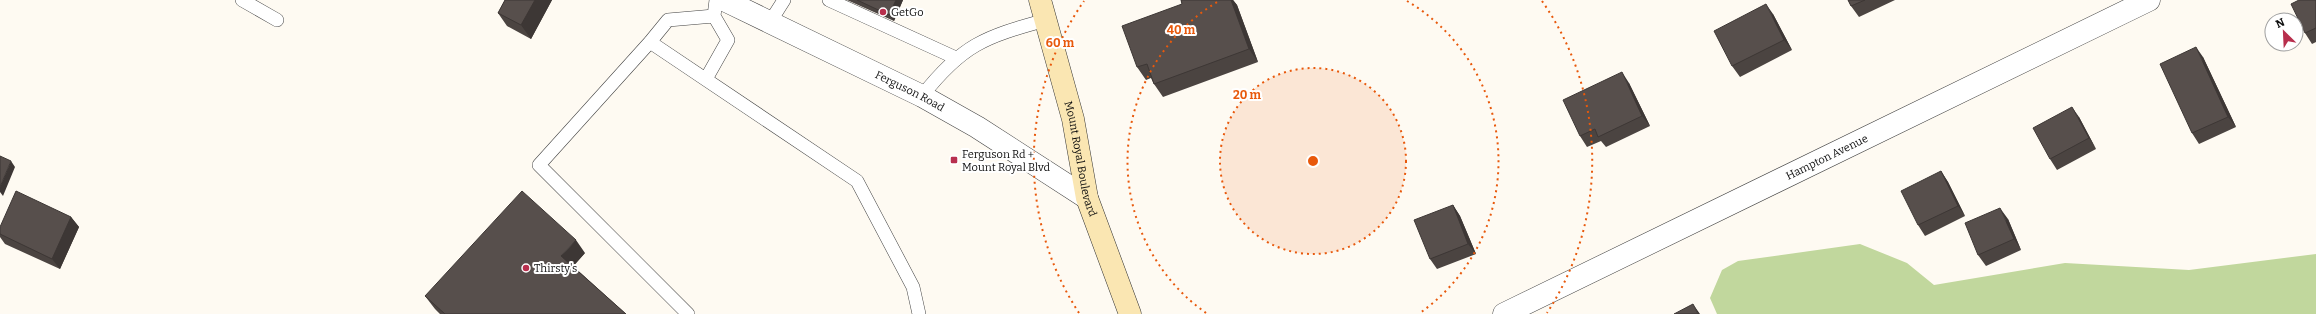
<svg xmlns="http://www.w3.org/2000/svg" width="2316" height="314" font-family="Bitter,serif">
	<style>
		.forest { fill: #c1d79d }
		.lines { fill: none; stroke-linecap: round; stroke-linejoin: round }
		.service-casing { stroke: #424242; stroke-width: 14 }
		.minor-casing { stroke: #424242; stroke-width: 23 }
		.tertiary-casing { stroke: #424242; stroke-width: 23 }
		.secondary-casing { stroke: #313131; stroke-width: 23 }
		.service { stroke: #fff; stroke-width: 13 }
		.minor { stroke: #fff; stroke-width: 22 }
		.tertiary { stroke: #fff; stroke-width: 22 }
		.secondary { stroke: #fae6b2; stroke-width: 22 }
		.wall { fill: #4b4441 }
		.shaded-wall { fill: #3d3735 }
		.building { fill: #574f4c; stroke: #3d3735 }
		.ring { fill: none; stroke: #e8590c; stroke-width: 2; stroke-dasharray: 2 4 }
		.poi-dot { fill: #b82f4d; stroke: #fff; stroke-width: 1.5 }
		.labels { text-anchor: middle; stroke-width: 4; stroke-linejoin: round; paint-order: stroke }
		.poi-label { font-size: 11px; fill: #0f0f0f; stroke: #fff; text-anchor: start }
		.street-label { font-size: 11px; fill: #0f0f0f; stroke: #fff }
		.centre { fill: #e8590c; stroke: #fff; stroke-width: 2 }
		.ring-label { font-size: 12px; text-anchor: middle; font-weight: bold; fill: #e8590c; stroke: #fff; stroke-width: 4; stroke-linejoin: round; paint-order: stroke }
	</style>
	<rect width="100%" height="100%" fill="#fefaf2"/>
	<path class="forest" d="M1860,244L1907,263L1934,285L2065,263L2189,270L2316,254V314H1717L1710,298L1722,270L1738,261Z"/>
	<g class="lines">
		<defs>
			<path id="service" d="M242,0L277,20
				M829,0L956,58
				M770,22L784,0
				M650,42L857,181L913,287L919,314
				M706,79L728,40L714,16
				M922,96C962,45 984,37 1046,20
				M688,314L539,165L650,42L668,20L714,16L716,0"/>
			<g id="minor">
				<path id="s1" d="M1504,314L2149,0"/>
			</g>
			<g id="tertiary">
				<path id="s2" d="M724,0L922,96L977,127L1087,198"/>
			</g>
			<g id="secondary">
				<path id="s3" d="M1040,0L1073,119L1087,198L1130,314"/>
			</g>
		</defs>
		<use href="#service" class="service-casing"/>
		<use href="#minor" class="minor-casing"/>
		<use href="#tertiary" class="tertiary-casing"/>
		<use href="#secondary" class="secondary-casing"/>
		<use href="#service" class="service"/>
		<use href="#minor" class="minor"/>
		<use href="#tertiary" class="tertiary"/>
		<use href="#secondary" class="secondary"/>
	</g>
	<path class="wall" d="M505,0H552L531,39L507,26L498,13Z
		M847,0H903L894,21Z
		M1181,0H1233L1237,5L1258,62L1163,97L1154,84L1151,78L1146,80L1137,67L1182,4Z
		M1848,0H1895L1859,17L1851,6Z
		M2316,0V42L2312,44L2305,33Z
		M1773,14L1792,50L1740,77L1732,66Z
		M2203,57L2236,127L2199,144L2192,133Z
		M1629,83L1650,126L1606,147L1601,141L1587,147L1580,136Z
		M2079,117L2096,149L2057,170L2050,159Z
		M1941,171L1948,182L1965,216L1925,236L1918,225Z
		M1453,205L1460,216L1476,254L1437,269L1430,259Z
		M71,217L79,227L60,269L5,244L0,237V227Z
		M2008,219L2021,250L1986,266L1978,255Z
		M585,253L573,266L626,314H440L435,309L425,296Z"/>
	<path class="shaded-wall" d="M535,0H552L531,39L521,25Z
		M896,0H903L894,21L889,15Z
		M1231,0H1233L1237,5L1258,62L1249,49Z
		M1766,4L1773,14L1792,50L1784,40Z
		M2196,47L2203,57L2236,127L2228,117Z
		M1622,72L1629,83L1650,126L1642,116Z
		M2072,107L2079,117L2096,149L2089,138Z
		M11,161L15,167L3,196L0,192V187Z
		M1941,171L1948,182L1965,216L1958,206Z
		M1453,205L1460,216L1476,254L1468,244Z
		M2000,208L2008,219L2021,250L2014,239Z
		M71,217L79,227L60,269L52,259Z
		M576,240L585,253L571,269L561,256Z
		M1693,304L1700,314H1698Z"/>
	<path class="building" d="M505,0H535L521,25L498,13Z
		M857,0H896L889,15Z
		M1181,0H1231L1249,49L1154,84L1147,64L1137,67L1122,26L1182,4Z
		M1848,0H1865L1851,6Z
		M2299,0H2316V28L2305,33L2291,4Z
		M1766,4L1784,40L1732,66L1714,31Z
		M2196,47L2228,117L2192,133L2160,64Z
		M1622,72L1642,116L1598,137L1595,129L1580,136L1563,100Z
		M2072,107L2089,138L2050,159L2033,128Z
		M0,156L11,161L0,187Z
		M1941,171L1958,206L1918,225L1901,191Z
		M16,191L71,217L52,259L0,234V227Z
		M522,191L576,240L561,256L626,314H445L425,296Z
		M1453,205L1468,244L1430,259L1414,220Z
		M2000,208L2014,239L1978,255L1965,223Z
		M1693,304L1698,314H1674Z"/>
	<circle cx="1313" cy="161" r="93" fill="#e8590c" fill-opacity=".12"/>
	<g class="ring">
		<circle cx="1313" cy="161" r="93"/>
		<path d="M1206 313A186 186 0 0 1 1219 1M1407 1A186 186 0 0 1 1420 313"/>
		<path d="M1079 313A279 279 0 0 1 1084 1M1542 1A279 279 0 0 1 1547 313"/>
	</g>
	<g class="poi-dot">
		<circle cx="883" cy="12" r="4"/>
		<rect x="950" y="156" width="8" height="8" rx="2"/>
		<circle cx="526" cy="268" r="4"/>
	</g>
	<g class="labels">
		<g class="poi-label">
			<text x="891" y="16">GetGo</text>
			<text x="962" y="158">Ferguson Rd +<tspan x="962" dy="13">Mount Royal Blvd</tspan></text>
			<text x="534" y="272">Thirsty's</text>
		</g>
		<g class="street-label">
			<text dy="4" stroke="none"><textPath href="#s2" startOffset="207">Ferguson Road</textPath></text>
			<text dy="4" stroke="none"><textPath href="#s1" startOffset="359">Hampton Avenue</textPath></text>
			<text dy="4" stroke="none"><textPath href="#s3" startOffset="164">Mount Royal Boulevard</textPath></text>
		</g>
	</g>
	<circle cx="1313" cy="161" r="6" class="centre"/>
	<g class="ring-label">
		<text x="1181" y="34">40 m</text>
		<text x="1060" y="47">60 m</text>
		<text x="1247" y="99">20 m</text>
	</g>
	<g transform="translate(2284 32) rotate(336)"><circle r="19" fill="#ffffff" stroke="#9f9f9f"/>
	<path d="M0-3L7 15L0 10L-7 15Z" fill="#b82f4d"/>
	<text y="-6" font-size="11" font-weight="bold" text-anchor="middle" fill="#0f0f0f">N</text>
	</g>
</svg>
